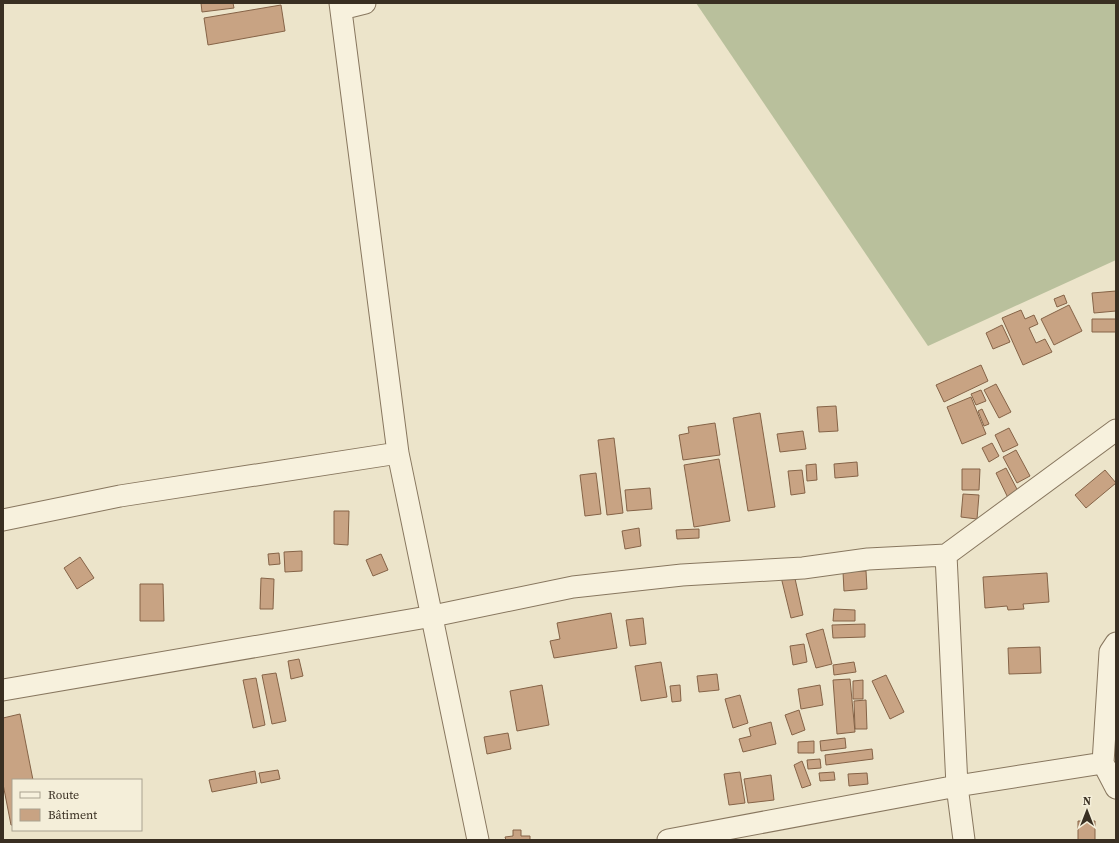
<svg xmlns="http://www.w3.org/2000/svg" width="1119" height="843" font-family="'Source Serif 4',serif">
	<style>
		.cemetery { fill: #b9c09c }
		.building { fill: #c8a383; stroke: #856347 }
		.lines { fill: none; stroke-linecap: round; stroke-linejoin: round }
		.minor-casing { stroke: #88775f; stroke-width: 23 }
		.minor { stroke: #f7f1dd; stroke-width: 21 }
	</style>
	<rect width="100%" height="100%" fill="#ece4ca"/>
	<path class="cemetery" d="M696,3H1116V260L928,346Z"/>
	<path class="building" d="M201,3H233L234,8L202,12Z
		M281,5L285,31L208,45L204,18Z
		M1116,291V311L1094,313L1092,293Z
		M1064,295L1067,303L1057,307L1054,299Z
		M1069,305L1082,331L1054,345L1041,319Z
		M1021,310L1025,319L1034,315L1038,324L1029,328L1036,343L1045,339L1052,352L1023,365L1002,318Z
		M1092,319H1116V332H1092Z
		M1002,325L1010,342L993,349L986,333Z
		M981,365L988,381L944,402L936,385Z
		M996,384L1011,412L999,418L984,390Z
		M981,390L986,401L976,405L971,394Z
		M971,397L986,434L962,444L947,407Z
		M836,406L838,431L819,432L817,407Z
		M982,409L989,424L984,426L978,411Z
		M760,413L775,507L748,511L733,418Z
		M715,423L720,455L683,460L679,435L689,433L688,427Z
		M1009,428L1018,445L1003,452L995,435Z
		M803,431L806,449L780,452L777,434Z
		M614,438L623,513L607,515L598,440Z
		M992,443L999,456L989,462L982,448Z
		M1016,450L1030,476L1017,483L1003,457Z
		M719,459L730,521L694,527L684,465Z
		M857,462L858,476L835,478L834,464Z
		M816,464L817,480L807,481L806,465Z
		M1006,468L1020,495L1009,500L996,473Z
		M962,469H980L979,490H962Z
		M802,470L805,493L791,495L788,471Z
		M1105,470L1116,483L1086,508L1075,495Z
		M596,473L601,514L585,516L580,475Z
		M650,488L652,509L627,511L625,490Z
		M963,494L979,495L977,519L961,517Z
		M334,511H349L348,545L334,544Z
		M639,528L641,546L625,549L622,531Z
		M699,529V538L677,539L676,530Z
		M302,551V571L285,572L284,552Z
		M279,553L280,564L269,565L268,554Z
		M381,554L388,570L373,576L366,560Z
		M80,557L94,578L77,589L64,568Z
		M866,571L867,589L844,591L843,572Z
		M1047,573L1049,602L1023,604L1024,609L1008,610L1007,606L985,608L983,577Z
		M794,574L803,615L791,618L781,577Z
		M261,578L274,579L273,609H260Z
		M140,584H163L164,621H140Z
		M834,609L855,610V621H833Z
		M611,613L617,648L554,658L550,641L560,639L557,623Z
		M643,618L646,644L630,646L626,620Z
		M865,624V637L833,638L832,625Z
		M823,629L832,664L816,668L806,634Z
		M804,644L807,662L793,665L790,646Z
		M1040,647L1041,673L1009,674L1008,648Z
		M299,659L303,676L291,679L288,661Z
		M661,662L667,697L641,701L635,666Z
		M854,662L856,672L834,675L833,665Z
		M276,673L286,721L272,724L262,675Z
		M717,674L719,690L699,692L697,676Z
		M886,675L904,712L890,719L872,681Z
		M256,678L265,725L253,728L243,680Z
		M850,679L855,732L837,734L833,680Z
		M863,680V699H853V681Z
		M542,685L549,725L517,731L510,691Z
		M680,685L681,701L672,702L670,686Z
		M820,685L823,705L801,709L798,689Z
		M740,695L748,723L733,728L725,699Z
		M866,700L867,729H855L854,701Z
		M799,710L805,730L792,735L785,715Z
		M20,714L33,780H13V825H11L3,784V718Z
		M771,722L776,744L743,752L739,739L751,736L749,728Z
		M508,733L511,749L487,754L484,737Z
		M845,738L846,748L821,751L820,741Z
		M814,741V753H798V742Z
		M872,749L873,759L826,765L825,755Z
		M820,759L821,768L808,769L807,760Z
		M802,761L811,785L802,788L794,765Z
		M278,770L280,779L261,783L259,773Z
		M255,771L257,783L212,792L209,780Z
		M740,772L745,803L729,805L724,774Z
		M834,772L835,780L820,781L819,773Z
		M867,773L868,784L849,786L848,774Z
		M771,775L774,800L748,803L744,779Z
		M1078,821H1095V840H1078Z
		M513,830H521V836H530V840H506L505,837L513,836Z"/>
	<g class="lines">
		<defs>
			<path id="minor" d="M340,3L398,453L478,840
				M341,9L365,3
				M3,520L120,496L398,453
				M1116,643L1110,652L1103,763L1116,788
				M3,690L433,616L573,587L682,575L803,568L868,559L946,555L1116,430
				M668,840L957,786L946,555
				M964,840L957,786L1103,763"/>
		</defs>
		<use href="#minor" class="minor-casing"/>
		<use href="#minor" class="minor"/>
	</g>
	<rect width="1119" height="843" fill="none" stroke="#392f22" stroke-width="8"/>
	<rect x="12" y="779" width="130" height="52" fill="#f4eed9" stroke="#a9a290"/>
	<rect x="20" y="792" width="20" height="6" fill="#f7f1dd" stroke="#a9a290"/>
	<text x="48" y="799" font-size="12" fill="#392f22">Route</text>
	<rect x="20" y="809" width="20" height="12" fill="#c8a383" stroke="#a9a290"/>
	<text x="48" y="819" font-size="12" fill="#392f22">Bâtiment</text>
	<g transform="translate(1087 811)" stroke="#f4eed9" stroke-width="3" paint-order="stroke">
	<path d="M0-3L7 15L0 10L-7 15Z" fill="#392f22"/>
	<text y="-6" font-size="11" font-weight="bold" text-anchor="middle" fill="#392f22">N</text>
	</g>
</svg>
